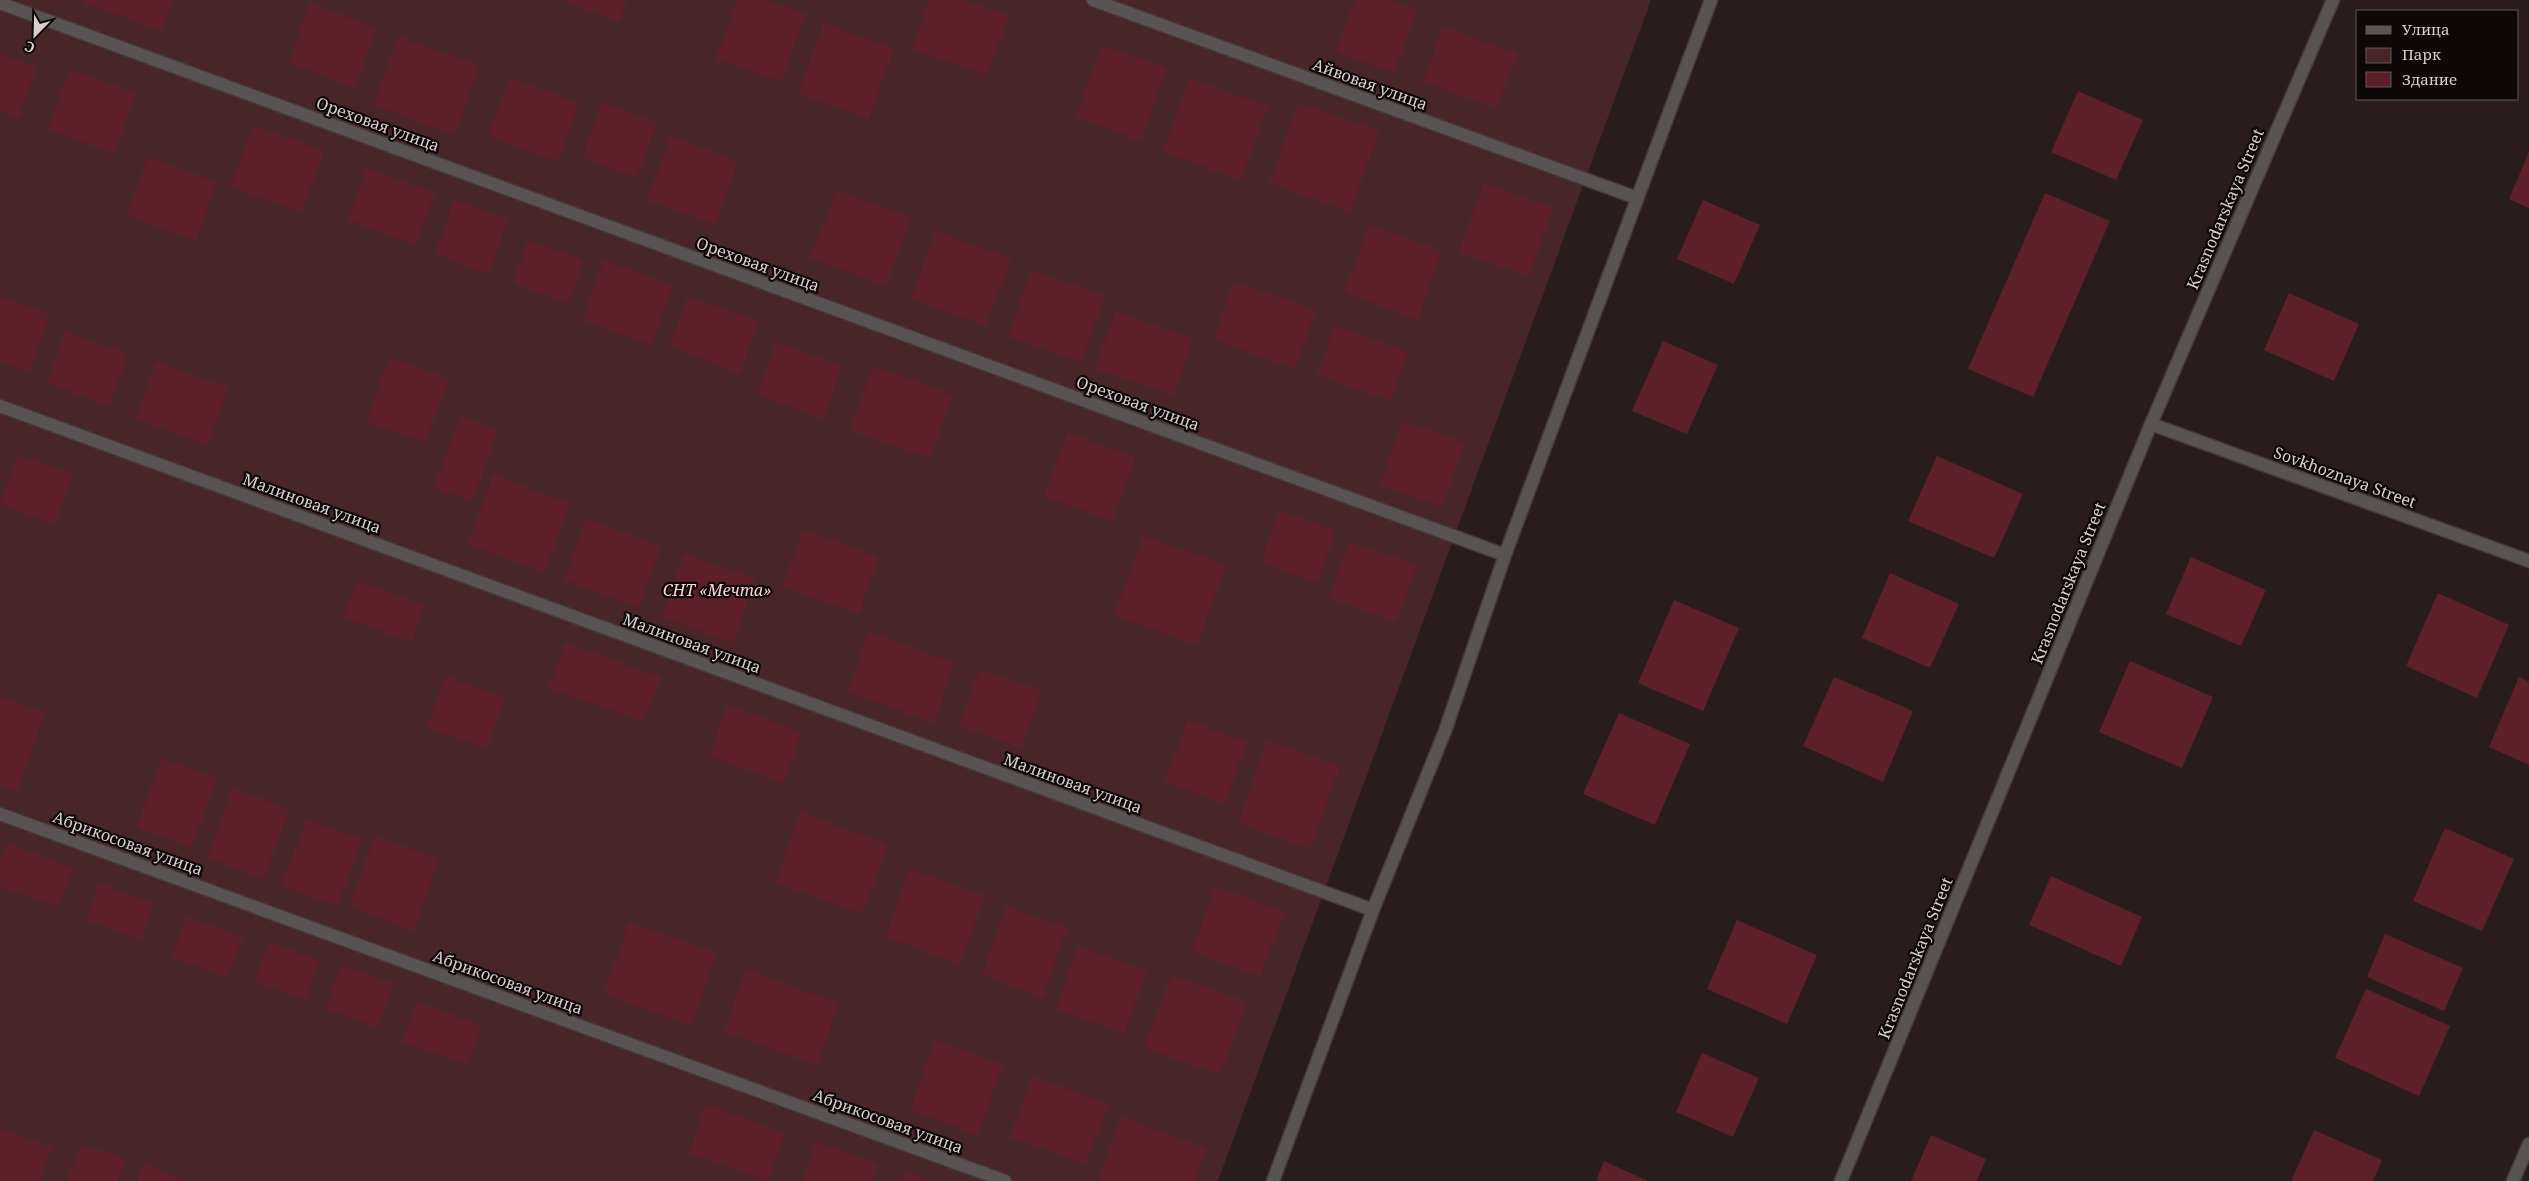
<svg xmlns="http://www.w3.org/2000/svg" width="2529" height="1181" font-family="'Noto Serif',serif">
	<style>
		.green { fill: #482529 }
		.building { fill: #5d202b }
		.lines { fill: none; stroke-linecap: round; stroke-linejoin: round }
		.minor-casing { stroke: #453939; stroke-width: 15 }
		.minor { stroke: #5a5353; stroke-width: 12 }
		.labels { text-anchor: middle; stroke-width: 4.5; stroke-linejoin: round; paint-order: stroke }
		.street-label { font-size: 16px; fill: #d7cfcf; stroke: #0e0809 }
		.park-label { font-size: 16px; font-style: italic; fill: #fcd2d5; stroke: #0e0809 }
	</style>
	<rect width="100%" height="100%" fill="#291c1d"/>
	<path class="green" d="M0,0H1651L1218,1181H0Z"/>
	<path class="building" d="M85,0H173L162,31L84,3Z
		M561,0H627L619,22Z
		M738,0H766L805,14L781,82L716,59Z
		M930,0H964L1009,16L987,76L912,49Z
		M1355,0H1389L1417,10L1394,73L1336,52Z
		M310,3L377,28L355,88L289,63Z
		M823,23L894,49L869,119L798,93Z
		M1443,27L1517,53L1497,108L1423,82Z
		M398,36L479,66L455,135L373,105Z
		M1102,45L1166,68L1141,141L1076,117Z
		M0,54L37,67L19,117L0,110Z
		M70,70L136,93L114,154L48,129Z
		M510,77L579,103L558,162L489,136Z
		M1189,78L1268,106L1241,180L1163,152Z
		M2078,91L2143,120L2116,180L2051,152Z
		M602,102L657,122L637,178L582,158Z
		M1298,103L1379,131L1350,212L1269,183Z
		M253,125L324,151L302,212L231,187Z
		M671,136L738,161L716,224L647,200Z
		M2529,152V208L2509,199Z
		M148,157L217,182L196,241L127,215Z
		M367,168L435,193L416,245L348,220Z
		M1484,183L1553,208L1529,276L1459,252Z
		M836,190L911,217L886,286L811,258Z
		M2045,193L2110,221L2033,397L1968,369Z
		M454,200L508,219L489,274L435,254Z
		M1703,200L1760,225L1734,284L1677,259Z
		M1369,225L1442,251L1418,320L1344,292Z
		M935,231L1011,258L986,326L911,299Z
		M528,240L584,260L568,303L513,283Z
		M604,260L673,285L652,345L583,320Z
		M1031,270L1105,296L1081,363L1008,336Z
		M1234,281L1316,310L1295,369L1213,340Z
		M2289,293L2359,324L2334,381L2264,350Z
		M0,296L50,314L29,372L0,361Z
		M688,296L759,321L740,373L669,347Z
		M1115,312L1193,339L1173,395L1095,368Z
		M1335,325L1408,352L1391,401L1317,375Z
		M65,332L128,354L109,406L47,383Z
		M1663,341L1718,365L1687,434L1632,411Z
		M776,342L842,366L823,419L757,395Z
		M389,358L449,379L425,443L366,422Z
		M156,362L228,388L207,445L135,419Z
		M873,366L953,395L930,458L850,430Z
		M460,416L498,430L473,501L434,488Z
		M1403,421L1465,443L1442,507L1380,485Z
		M1067,432L1136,457L1113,521L1044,497Z
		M17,455L73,474L55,524L0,504Z
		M1937,456L2023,494L1994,558L1908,521Z
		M493,475L570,503L545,572L468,545Z
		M1279,510L1336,531L1317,583L1261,562Z
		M586,519L661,546L639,607L564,580Z
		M803,530L879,557L859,614L782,587Z
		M1143,536L1226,565L1197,645L1114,616Z
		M1349,542L1417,565L1396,621L1329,598Z
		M684,554L755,579L733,643L662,617Z
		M2191,557L2266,590L2241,646L2166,614Z
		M1890,573L1959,604L1930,668L1862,638Z
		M357,580L425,605L412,642L343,618Z
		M2438,593L2509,625L2477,698L2406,666Z
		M1674,600L1739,628L1703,711L1638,683Z
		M869,632L955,663L934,723L848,692Z
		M565,643L661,677L644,722L549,688Z
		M2130,661L2213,697L2182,768L2099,732Z
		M979,670L1042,691L1021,748L959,726Z
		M445,676L505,697L487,748L427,727Z
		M1834,677L1913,711L1883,782L1803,746Z
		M2519,677L2529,682V765L2489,747Z
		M0,696L45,713L17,791L0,785Z
		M727,705L802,732L784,783L710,756Z
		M1619,713L1690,744L1655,825L1583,794Z
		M1187,720L1247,742L1225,804L1165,782Z
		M1267,740L1340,766L1310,849L1238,823Z
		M161,758L217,778L192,847L137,827Z
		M232,788L289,809L264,879L207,858Z
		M800,812L888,844L863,914L775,883Z
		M306,819L362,839L338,906L282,886Z
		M2445,828L2514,859L2482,931L2413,901Z
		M375,836L439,859L414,931L349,907Z
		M7,843L74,868L59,907L0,887V862Z
		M909,869L985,896L960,964L885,937Z
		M2051,876L2142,917L2121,966L2029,925Z
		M99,883L153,903L141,939L86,920Z
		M1215,887L1284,911L1261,976L1192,952Z
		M1006,907L1067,928L1043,997L982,975Z
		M186,917L243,937L228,978L172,957Z
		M1737,920L1817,955L1787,1024L1707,989Z
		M629,922L717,953L691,1026L604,994Z
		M2385,934L2463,968L2444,1011L2367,977Z
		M269,942L319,960L305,1000L254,982Z
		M1078,947L1147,971L1124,1034L1056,1009Z
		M341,964L394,984L378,1028L326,1009Z
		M746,970L839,1003L817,1065L724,1032Z
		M1171,975L1247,1002L1220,1075L1145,1048Z
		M2366,989L2450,1026L2419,1096L2335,1058Z
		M416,1002L482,1025L468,1065L402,1042Z
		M935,1040L1003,1065L978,1135L910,1110Z
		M1702,1053L1759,1078L1733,1137L1676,1112Z
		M1032,1076L1108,1104L1086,1164L1010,1137Z
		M706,1104L785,1133L768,1181L689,1153Z
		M1121,1117L1206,1148L1195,1181H1098Z
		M0,1128L52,1147L40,1181H0Z
		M2314,1130L2382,1160L2373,1181H2291Z
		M1931,1135L1986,1159L1977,1181H1911Z
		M816,1142L878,1164L872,1181H802Z
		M81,1144L126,1159L118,1181H67Z
		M1604,1161L1648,1181H1596Z
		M143,1164L188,1181H137Z
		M906,1172L931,1181H902Z"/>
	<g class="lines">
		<defs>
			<path id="minor" d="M1093,0L1637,198
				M0,3L1505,555
				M0,406L1373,910
				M2151,424L2529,561
				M0,814L1005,1181
				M1273,1181L1373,910L1445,731L1505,555L1711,0
				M1841,1181L2151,424L2333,0
				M2513,1181L2529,1144"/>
		</defs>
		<use href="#minor" class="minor-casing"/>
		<use href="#minor" class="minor"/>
	</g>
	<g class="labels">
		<g class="street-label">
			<text transform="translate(1370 84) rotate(20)" y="6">Айвовая улица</text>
			<text transform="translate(378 124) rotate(20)" y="6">Ореховая улица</text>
			<text transform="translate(2225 209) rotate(-67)" y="6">Krasnodarskaya Street</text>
			<text transform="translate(758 264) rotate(20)" y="6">Ореховая улица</text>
			<text transform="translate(1138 403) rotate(20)" y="6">Ореховая улица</text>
			<text transform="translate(2345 477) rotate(20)" y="6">Sovkhoznaya Street</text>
			<text transform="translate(312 503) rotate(20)" y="6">Малиновая улица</text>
			<text transform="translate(2068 583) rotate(-68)" y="6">Krasnodarskaya Street</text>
			<text transform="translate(692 643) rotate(20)" y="6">Малиновая улица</text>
			<text transform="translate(1073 783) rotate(20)" y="6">Малиновая улица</text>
			<text transform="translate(128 843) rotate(20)" y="6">Абрикосовая улица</text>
			<text transform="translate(1915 958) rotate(-68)" y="6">Krasnodarskaya Street</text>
			<text transform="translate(508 982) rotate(20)" y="6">Абрикосовая улица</text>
			<text transform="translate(888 1121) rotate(20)" y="6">Абрикосовая улица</text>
		</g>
		<g class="park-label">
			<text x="717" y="596">СНТ «Мечта»</text>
		</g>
	</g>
	<rect x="2356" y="10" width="162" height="90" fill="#0e0809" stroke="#5e5858"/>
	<rect x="2366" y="26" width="25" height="8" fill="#5a5353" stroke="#5e5858"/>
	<text x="2402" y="35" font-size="15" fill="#d7cfcf">Улица</text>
	<rect x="2366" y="48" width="25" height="15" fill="#482529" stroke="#5e5858"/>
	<text x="2402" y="60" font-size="15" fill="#d7cfcf">Парк</text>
	<rect x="2366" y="72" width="25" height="15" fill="#5d202b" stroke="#5e5858"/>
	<text x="2402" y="85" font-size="15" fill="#d7cfcf">Здание</text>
	<g transform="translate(35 35) rotate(203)" stroke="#0e0809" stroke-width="4" paint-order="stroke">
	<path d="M0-4L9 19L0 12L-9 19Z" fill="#d7cfcf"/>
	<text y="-8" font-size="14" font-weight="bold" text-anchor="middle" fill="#d7cfcf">С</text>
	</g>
</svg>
